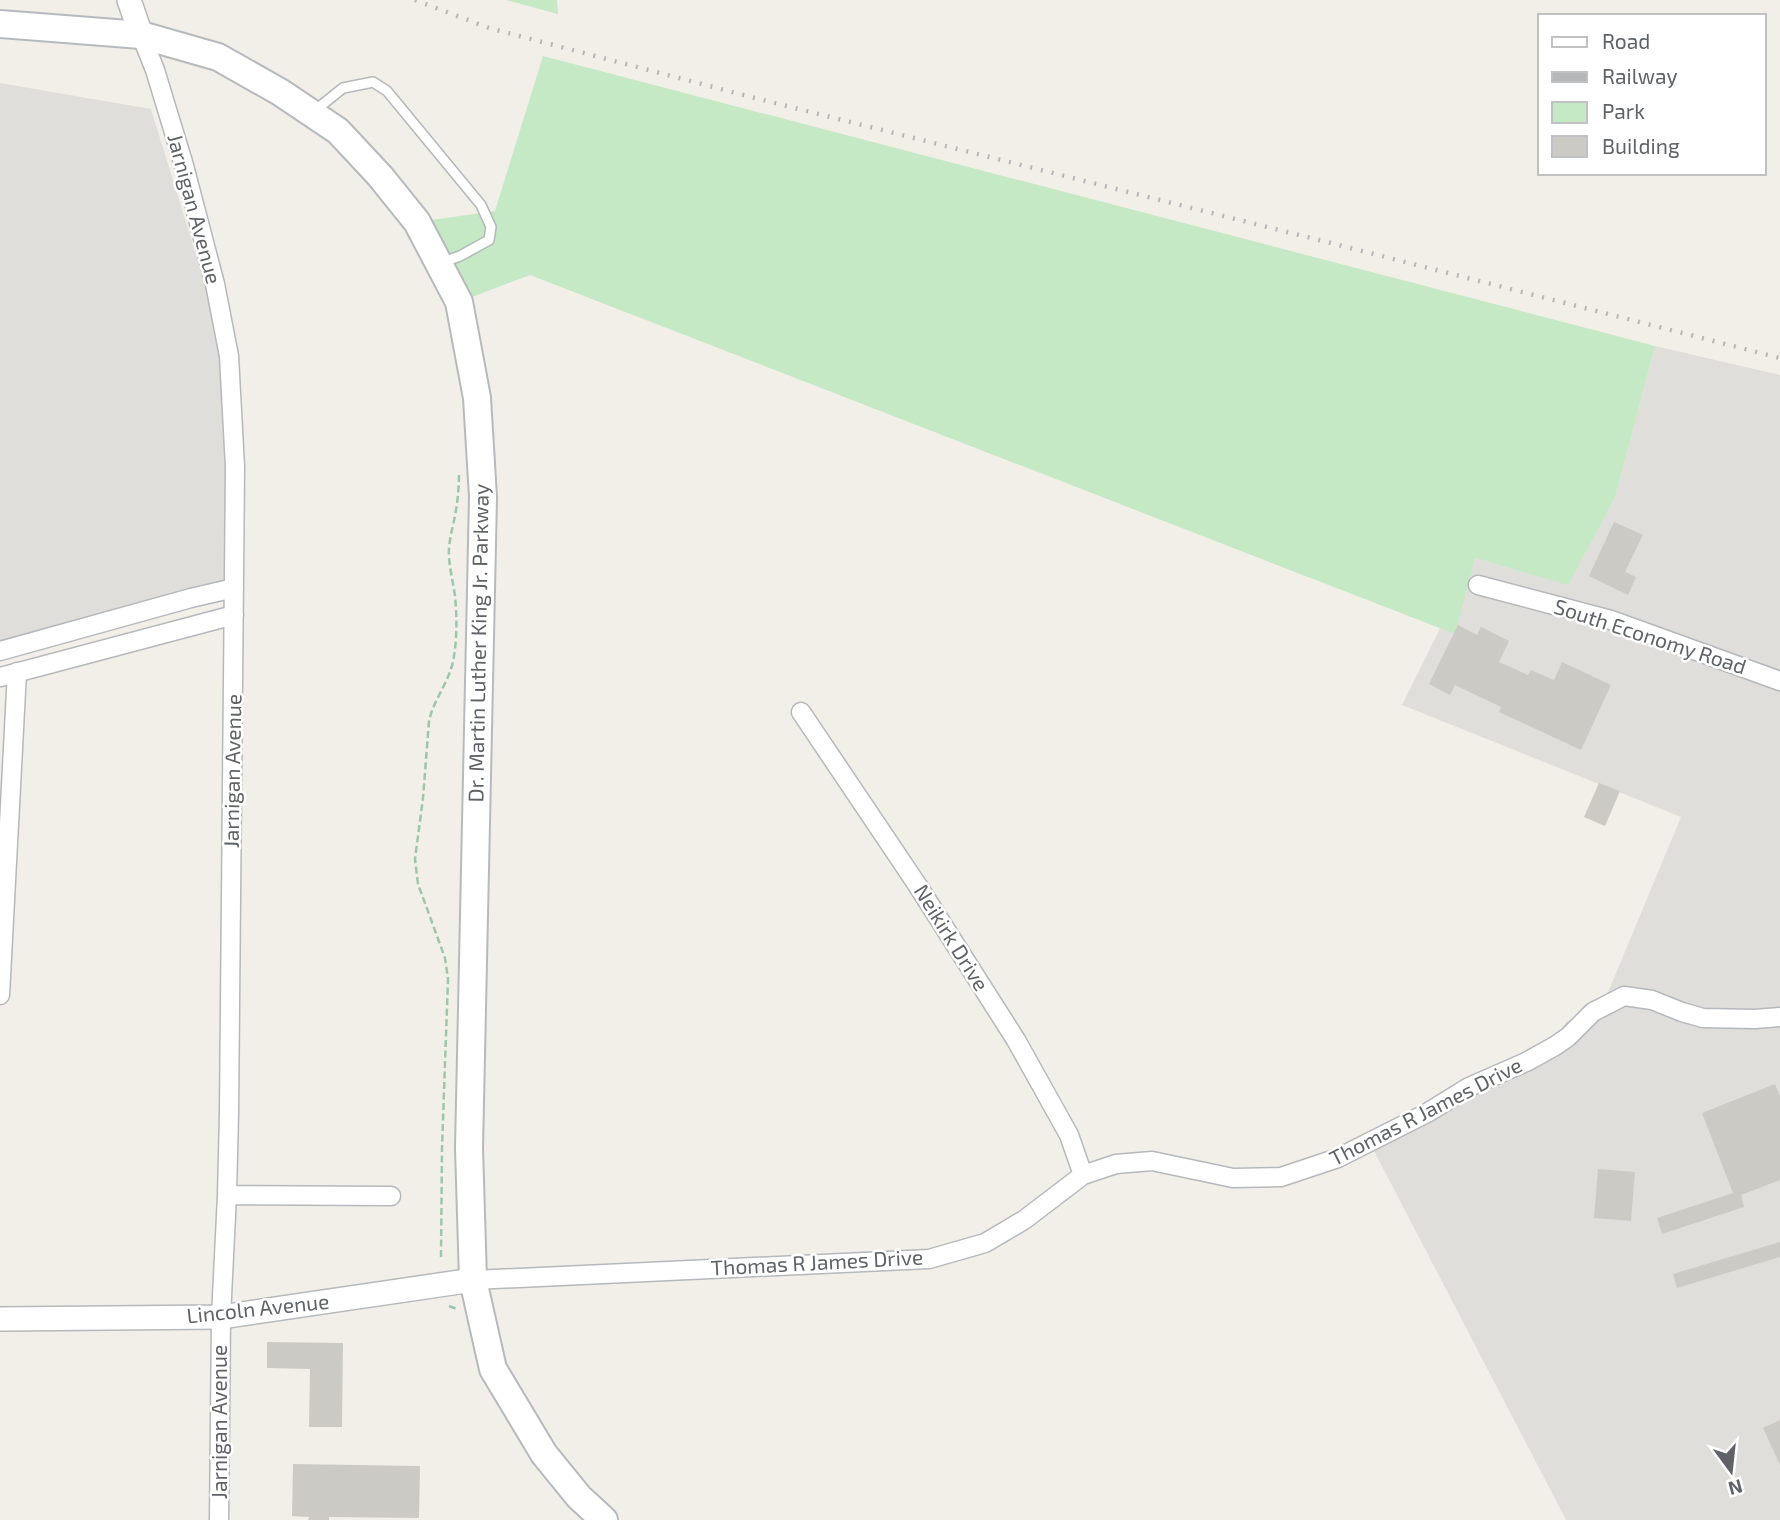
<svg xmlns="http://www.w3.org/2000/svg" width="1780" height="1520" font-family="'Exo 2',sans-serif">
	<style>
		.industrial { fill: #e0deda }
		.green { fill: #c5e8c5 }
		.building { fill: #cccac5 }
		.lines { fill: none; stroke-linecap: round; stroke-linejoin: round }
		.service-casing { stroke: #b5b8bc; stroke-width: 12 }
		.minor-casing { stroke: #b5b8bc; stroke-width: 21 }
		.tertiary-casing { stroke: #b5b8bc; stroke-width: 26 }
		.secondary-casing { stroke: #b6babf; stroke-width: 30 }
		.path { stroke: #9cc7a9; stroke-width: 2.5; stroke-dasharray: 7 3.5; stroke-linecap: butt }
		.service { stroke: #fff; stroke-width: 9 }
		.minor { stroke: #fff; stroke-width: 18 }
		.tertiary { stroke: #fff; stroke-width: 23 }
		.secondary { stroke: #fff; stroke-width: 26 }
		.rail { stroke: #b6b7b8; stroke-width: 4.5; stroke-dasharray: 2 9; stroke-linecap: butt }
		.labels { text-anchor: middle; stroke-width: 5; stroke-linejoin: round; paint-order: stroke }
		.street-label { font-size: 21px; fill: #5f6368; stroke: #fff }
	</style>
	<rect width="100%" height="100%" fill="#f1efe8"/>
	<path class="industrial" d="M0,83L151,109L213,310L224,373L234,588L0,652Z
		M1655,346L1780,375V1520H1566L1373,1149L1549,1050L1566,1022L1604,1002L1681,817L1402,705L1475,558L1568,584L1615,498Z"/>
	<path class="green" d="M506,0H557L558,14Z
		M543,56L1655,346L1615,498L1568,585L1475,558L1455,634L530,275L459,302L417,222L495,211Z"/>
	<path class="building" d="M1614,522L1643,535L1625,572L1636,577L1628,595L1589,576Z
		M1458,625L1477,635L1481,627L1509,641L1499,662L1528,675L1531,670L1554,680L1562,662L1611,685L1581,750L1499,712L1501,707L1455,685L1450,695L1429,684Z
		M1599,783L1620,791L1605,826L1584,817Z
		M1775,1084L1780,1096V1180L1741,1195L1744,1207L1662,1234L1657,1218L1733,1193L1702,1113Z
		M1598,1169L1635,1172L1631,1221L1594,1218Z
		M1780,1242V1257L1677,1288L1673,1274Z
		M267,1342L343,1343L342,1427H309L310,1369L267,1368Z
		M1780,1420V1465L1763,1428Z
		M293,1464L420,1466L419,1518L329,1517V1520H308L309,1517L292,1516Z"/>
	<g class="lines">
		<defs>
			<path id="service" d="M313,112L343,88L373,82L387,91L481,205L491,227L489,240L460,256L443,262"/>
			<path id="minor" d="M141,35L155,70L183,162L215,284L229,356L235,467L229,1113L227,1195L221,1317L219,1520
				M1478,585L1611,620L1780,681
				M0,651L191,598L234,588
				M0,677L234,615
				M801,712L918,886L1016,1040L1069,1135L1083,1175
				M0,995L17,672
				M227,1195L391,1196
				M473,1280L929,1259L985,1243L1024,1220L1083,1175L1116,1164L1152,1161L1233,1178L1281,1177L1338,1158L1427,1113L1469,1087L1526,1062L1555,1046L1568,1037L1593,1012L1624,996L1652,1000L1682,1012L1703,1018L1755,1019L1780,1017"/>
			<path id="tertiary" d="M129,0L141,35
				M0,1319L221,1317L473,1280"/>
			<path id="secondary" d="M0,24L141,35L218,57L280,92L338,131L380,176L417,222L459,302L477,398L483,497L469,1148L473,1280L493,1369L544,1454L579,1497L604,1520"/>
		</defs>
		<use href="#service" class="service-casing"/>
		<use href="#minor" class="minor-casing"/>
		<use href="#tertiary" class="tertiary-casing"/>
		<use href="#secondary" class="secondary-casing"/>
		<path class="path" d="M441,1257L442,1148L448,979L445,958L418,884L415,859L423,798L429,721C434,698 451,680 454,656C457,637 457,616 455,596C453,580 448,564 449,548C450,535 454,523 456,510C458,498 459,485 459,472
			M449,1306L457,1309"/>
		<use href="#service" class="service"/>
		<use href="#minor" class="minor"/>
		<use href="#tertiary" class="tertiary"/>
		<use href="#secondary" class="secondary"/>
		<path class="rail" d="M415,0L489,28L751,97L1323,241L1780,358"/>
	</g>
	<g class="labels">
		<g class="street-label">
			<text transform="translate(194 209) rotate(75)" y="7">Jarnigan Avenue</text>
			<text transform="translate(1650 637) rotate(18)" y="7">South Economy Road</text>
			<text transform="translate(479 643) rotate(-89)" y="7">Dr. Martin Luther King Jr. Parkway</text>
			<text transform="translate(233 771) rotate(-89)" y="7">Jarnigan Avenue</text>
			<text transform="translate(951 938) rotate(58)" y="7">Neikirk Drive</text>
			<text transform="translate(1426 1112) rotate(-27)" y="7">Thomas R James Drive</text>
			<text transform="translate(817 1263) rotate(-3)" y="7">Thomas R James Drive</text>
			<text transform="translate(258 1309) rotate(-6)" y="7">Lincoln Avenue</text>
			<text transform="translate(220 1422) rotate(-90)" y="7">Jarnigan Avenue</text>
		</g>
	</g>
	<rect x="1538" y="14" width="228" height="161" fill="#ffffff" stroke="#bfc1c3" stroke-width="2"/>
	<rect x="1552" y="37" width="35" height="10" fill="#ffffff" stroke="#bfc1c3" stroke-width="2"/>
	<text x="1602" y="49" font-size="21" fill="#5f6368">Road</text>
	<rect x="1552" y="72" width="35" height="10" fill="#b6b7b8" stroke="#bfc1c3" stroke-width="2"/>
	<text x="1602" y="84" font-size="21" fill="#5f6368">Railway</text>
	<rect x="1552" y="102" width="35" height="21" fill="#c5e8c5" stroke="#bfc1c3" stroke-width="2"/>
	<text x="1602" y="119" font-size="21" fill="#5f6368">Park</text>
	<rect x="1552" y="136" width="35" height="21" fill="#cccac5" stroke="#bfc1c3" stroke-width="2"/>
	<text x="1602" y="154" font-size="21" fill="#5f6368">Building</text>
	<g transform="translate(1731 1471) rotate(165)" stroke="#ffffff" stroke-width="5" paint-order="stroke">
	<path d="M0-5L12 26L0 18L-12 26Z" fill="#5f6368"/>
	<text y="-10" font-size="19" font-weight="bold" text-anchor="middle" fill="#5f6368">N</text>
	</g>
</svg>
